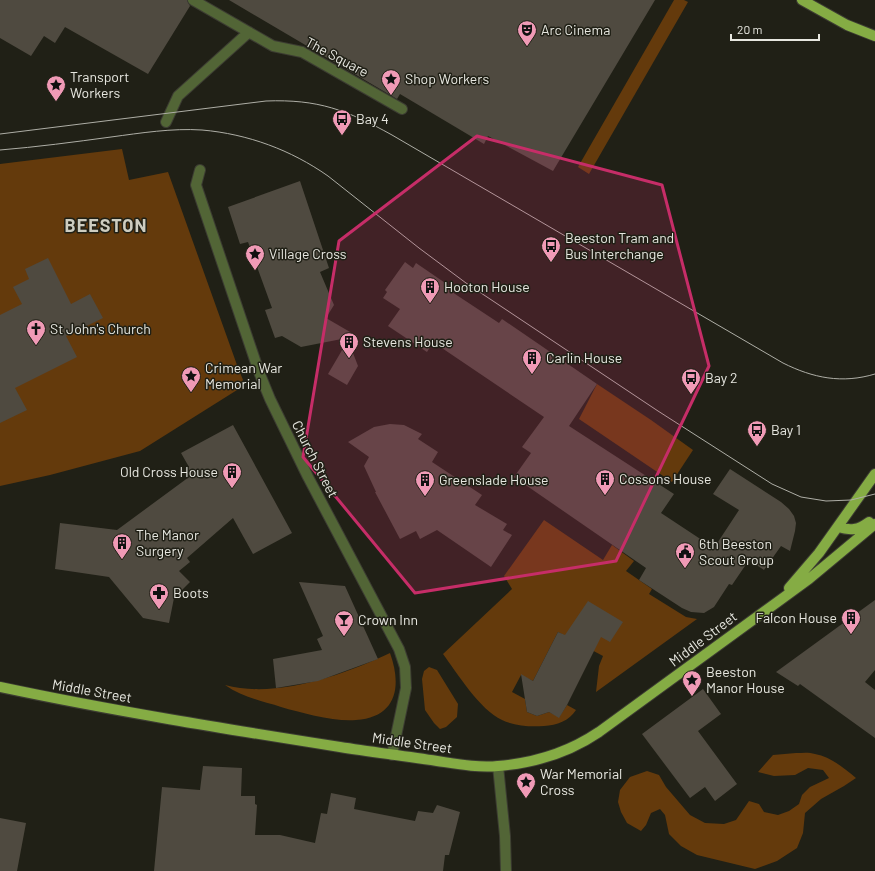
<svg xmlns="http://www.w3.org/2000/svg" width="875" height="871" font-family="Barlow,sans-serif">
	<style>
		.green { fill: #643a0c }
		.building { fill: #4f4a40 }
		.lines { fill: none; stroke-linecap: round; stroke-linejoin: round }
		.minor-casing { stroke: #3c3c32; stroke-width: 12 }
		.major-casing { stroke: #3c3c32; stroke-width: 12 }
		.minor { stroke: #526536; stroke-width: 10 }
		.major { stroke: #85ac44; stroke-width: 10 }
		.tram { stroke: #aeaea6; stroke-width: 1 }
		.marked { fill: #c62d68; fill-opacity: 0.2; stroke: #c62d68; stroke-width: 3; stroke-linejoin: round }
		.labels { text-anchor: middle; stroke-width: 3; stroke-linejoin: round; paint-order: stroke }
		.poi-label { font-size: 14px; fill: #e7e7e0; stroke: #202016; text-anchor: start }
		.street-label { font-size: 14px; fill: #e7e7e0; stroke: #202016 }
		.district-label { font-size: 18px; font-weight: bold; letter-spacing: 1px; fill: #cecdc0; stroke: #202016 }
	</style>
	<rect width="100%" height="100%" fill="#202016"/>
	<path class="green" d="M674,0H684L688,2L589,174L578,167Z
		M122,149L129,180L168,172L237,365L245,385L140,451L50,475L0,486V164Z
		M597,384L651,420L693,450L672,482L579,419Z
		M544,520L603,560L612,545L634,561L626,571L652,589L649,594L686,617L697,619L596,692L599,666L603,656L558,632L533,681L521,675L512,692L525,699L527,712L537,716L549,712L559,717L567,705L576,710C569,721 557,725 544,726C530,727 515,726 502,720C480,710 457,673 443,654L512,589L504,576Z
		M390,653C402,686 397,717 356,720C335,722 302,713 281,707C262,701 242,697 225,685C276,699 344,675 390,653Z
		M429,667L437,670L458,704L457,717L446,727L440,729L434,723L425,710L422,679L424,671Z
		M796,753C802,753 809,752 815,754C831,757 844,768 856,778L844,786L821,799L805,813L803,833L797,848L777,861L755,869L697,855L681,846L669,834L665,815L660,809L651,813L646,825L641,831L627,823L621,812L618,802L620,790L630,777L647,771L659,775L666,787L690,815L705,823L724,824L736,820L749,801L759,804L764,812L778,815L789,811L799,804L802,795L810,787L829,778L823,770L808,768L795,775L774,776L758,772L773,755Z"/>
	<path class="building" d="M0,0H187L190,6L148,74L65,27L55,43L44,36L31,56L0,38Z
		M229,0H655L553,171L488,136L484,144L400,94L397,99Z
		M300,181L329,268L320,272L334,305L326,318L357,336L301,347L282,336L275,338L265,310L272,308L248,242L240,244L228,207Z
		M48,258L71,304L90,294L103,318L66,336L77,357L15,388L27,410L0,423V315L22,304L13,287L29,279L25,269Z
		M405,262L413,268L416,263L454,289L452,292L499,323L502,319L597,384L569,426L674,494L661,513L714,548L739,510L713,494L730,469L781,502L789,509L794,516L796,523L795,531L790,551L781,546L764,570L749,560L732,585L729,584L714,607L704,613L691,612L682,608L639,580L646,568L514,477L531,453L522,447L544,417L433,342L427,352L388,326L400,309L383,298L387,292L385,290Z
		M348,340L358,366L347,385L328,374Z
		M390,424L404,425L422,434L418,439L438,452L432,462L482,495L475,505L507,524L503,530L512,535L491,567L437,530L420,539L416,531L400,539L375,492H376L364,466L369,457L348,442L374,427Z
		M233,425L292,533L253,554L233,518L187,558L190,562L179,571L190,582L174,598L169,623L143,618L109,577L55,569L60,523L117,530L189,477L185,469L189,467L181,453Z
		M299,582L345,586L378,659L318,681L276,688L273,659L322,650L317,639L323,636Z
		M875,600V670L865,682L875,690V738L800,684L798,686L776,672Z
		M588,601L623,622L610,642L601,637L567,705L559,718L549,712L537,716L527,712L521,674L533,681L558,632L565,635Z
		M703,689L721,714L698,731L737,784L715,801L705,787L690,798L642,734Z
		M203,766L242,768L241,796H255V804L257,805L255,835H280L315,843L321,813L327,814L331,793L356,798L354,809L415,821L418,811L433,813L437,805L460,812L449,855H445L443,871H154L162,787L200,790Z
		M0,818L26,823L17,871H0Z"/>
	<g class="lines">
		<defs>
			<path id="minor" d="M193,0L273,46L302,52L402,109
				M166,122L178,96L249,32
				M200,170L196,185L259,372L270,399L308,477L399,649L405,667L406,688L392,755
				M498,766L505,836L506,871"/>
			<path id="major" d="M802,0L847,25L875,36
				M838,527C851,531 858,530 869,522
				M789,588L819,553L875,474
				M0,687C113,711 226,729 340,747C372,752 405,756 437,761C457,764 478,768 498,766C536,763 568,753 599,732L809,579L875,524"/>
		</defs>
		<use href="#minor" class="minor-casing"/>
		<use href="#major" class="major-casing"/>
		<use href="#minor" class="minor"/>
		<use href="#major" class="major"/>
		<path class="tram" d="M0,134L266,101C318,99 347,110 392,135L783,363C813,378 842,384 875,374
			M0,150C37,147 74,142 111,137C141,133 172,128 202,130C248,134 291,150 328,176L419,248L466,283L658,411L772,484L801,497L826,501L851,500L875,494"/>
	</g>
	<path class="marked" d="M477,136L662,185L709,366L616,561L415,593L303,457L339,241Z"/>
	<defs>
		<symbol id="theatre-pin" viewBox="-11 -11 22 30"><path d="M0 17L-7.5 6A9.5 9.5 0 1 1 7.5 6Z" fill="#f09ab6" stroke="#202016"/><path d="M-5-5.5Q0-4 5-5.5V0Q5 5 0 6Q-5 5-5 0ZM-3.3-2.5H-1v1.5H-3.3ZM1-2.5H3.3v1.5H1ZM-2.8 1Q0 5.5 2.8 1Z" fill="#111"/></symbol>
		<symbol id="sight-pin" viewBox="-11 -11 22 30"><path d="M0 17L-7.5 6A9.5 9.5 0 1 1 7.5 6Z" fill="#f09ab6" stroke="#202016"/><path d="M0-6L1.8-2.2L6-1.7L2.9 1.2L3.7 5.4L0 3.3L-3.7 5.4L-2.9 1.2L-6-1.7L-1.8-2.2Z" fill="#111"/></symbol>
		<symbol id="bus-pin" viewBox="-11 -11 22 30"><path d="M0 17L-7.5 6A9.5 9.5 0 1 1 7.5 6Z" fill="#f09ab6" stroke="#202016"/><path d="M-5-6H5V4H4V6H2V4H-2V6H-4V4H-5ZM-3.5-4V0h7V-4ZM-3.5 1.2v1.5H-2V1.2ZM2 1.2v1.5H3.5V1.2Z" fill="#111"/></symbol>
		<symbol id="building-pin" viewBox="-11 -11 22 30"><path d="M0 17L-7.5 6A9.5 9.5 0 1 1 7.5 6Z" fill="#f09ab6" stroke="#202016"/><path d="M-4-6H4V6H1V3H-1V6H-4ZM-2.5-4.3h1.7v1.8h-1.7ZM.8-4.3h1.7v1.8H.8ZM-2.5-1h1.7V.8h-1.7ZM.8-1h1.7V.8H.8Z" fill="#111"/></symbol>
		<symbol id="church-pin" viewBox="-11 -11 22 30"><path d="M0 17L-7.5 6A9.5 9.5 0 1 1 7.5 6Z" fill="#f09ab6" stroke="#202016"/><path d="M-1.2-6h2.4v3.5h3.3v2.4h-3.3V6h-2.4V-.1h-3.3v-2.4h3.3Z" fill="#111"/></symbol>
		<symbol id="civic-pin" viewBox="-11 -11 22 30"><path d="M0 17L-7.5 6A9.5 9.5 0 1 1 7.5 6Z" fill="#f09ab6" stroke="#202016"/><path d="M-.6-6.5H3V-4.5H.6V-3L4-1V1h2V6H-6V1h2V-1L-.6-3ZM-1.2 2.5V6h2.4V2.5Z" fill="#111"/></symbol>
		<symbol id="pharmacy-pin" viewBox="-11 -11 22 30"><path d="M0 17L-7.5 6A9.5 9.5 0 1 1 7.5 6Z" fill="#f09ab6" stroke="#202016"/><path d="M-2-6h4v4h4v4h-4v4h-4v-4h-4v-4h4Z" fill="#111"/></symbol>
		<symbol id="bar-pin" viewBox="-11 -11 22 30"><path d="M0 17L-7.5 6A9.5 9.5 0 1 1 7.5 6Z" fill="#f09ab6" stroke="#202016"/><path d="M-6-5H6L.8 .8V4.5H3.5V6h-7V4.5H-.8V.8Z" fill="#111"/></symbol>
	</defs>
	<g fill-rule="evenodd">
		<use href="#theatre-pin" x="516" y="19" width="22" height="30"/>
		<use href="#sight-pin" x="380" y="68" width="22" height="30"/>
		<use href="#sight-pin" x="45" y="74" width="22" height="30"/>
		<use href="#bus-pin" x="331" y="108" width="22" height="30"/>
		<use href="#bus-pin" x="540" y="235" width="22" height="30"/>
		<use href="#sight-pin" x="244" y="243" width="22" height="30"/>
		<use href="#building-pin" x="419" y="276" width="22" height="30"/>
		<use href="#church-pin" x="25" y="318" width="22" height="30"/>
		<use href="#building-pin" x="338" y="331" width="22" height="30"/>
		<use href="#building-pin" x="521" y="347" width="22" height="30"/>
		<use href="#sight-pin" x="180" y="365" width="22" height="30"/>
		<use href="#bus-pin" x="680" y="367" width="22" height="30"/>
		<use href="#bus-pin" x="746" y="419" width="22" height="30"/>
		<use href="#building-pin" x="221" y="461" width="22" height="30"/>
		<use href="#building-pin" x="594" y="468" width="22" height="30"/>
		<use href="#building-pin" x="414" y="469" width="22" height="30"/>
		<use href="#building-pin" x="111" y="532" width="22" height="30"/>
		<use href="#civic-pin" x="674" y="541" width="22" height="30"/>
		<use href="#pharmacy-pin" x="148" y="582" width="22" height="30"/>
		<use href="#building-pin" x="840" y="607" width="22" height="30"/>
		<use href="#bar-pin" x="333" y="609" width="22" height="30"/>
		<use href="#sight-pin" x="681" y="669" width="22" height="30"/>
		<use href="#sight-pin" x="515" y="771" width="22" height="30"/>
	</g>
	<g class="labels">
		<g class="poi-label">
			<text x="541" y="35">Arc Cinema</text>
			<text x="70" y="82">Transport<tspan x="70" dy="16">Workers</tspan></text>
			<text x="405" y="84">Shop Workers</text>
			<text x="356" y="124">Bay 4</text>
			<text x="565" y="243">Beeston Tram and<tspan x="565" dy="16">Bus Interchange</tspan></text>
			<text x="269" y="259">Village Cross</text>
			<text x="444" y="292">Hooton House</text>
			<text x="50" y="334">St John's Church</text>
			<text x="363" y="347">Stevens House</text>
			<text x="546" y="363">Carlin House</text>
			<text x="205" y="373">Crimean War<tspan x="205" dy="16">Memorial</tspan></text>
			<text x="705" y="383">Bay 2</text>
			<text x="771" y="435">Bay 1</text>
			<text x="218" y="477" text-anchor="end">Old Cross House</text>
			<text x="619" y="484">Cossons House</text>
			<text x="439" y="485">Greenslade House</text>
			<text x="136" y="540">The Manor<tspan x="136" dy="16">Surgery</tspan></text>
			<text x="699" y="549">6th Beeston<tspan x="699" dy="16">Scout Group</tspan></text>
			<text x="173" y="598">Boots</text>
			<text x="837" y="623" text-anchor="end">Falcon House</text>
			<text x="358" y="625">Crown Inn</text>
			<text x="706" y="677">Beeston<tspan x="706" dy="16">Manor House</tspan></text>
			<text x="540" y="779">War Memorial<tspan x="540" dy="16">Cross</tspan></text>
		</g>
		<g class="street-label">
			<text transform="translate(337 57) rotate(28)" y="5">The Square</text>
			<text transform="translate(315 459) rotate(63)" y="5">Church Street</text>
			<text transform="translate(703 639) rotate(-37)" y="5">Middle Street</text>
			<text transform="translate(92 691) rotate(10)" y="5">Middle Street</text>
			<text transform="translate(412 743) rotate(8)" y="5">Middle Street</text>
		</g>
		<g class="district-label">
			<text x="106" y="232">BEESTON</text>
		</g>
	</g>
	<path d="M731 34v6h88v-6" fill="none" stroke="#e7e7e0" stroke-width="2"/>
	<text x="737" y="34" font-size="12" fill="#e7e7e0" stroke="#202016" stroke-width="3" paint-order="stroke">20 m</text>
</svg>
